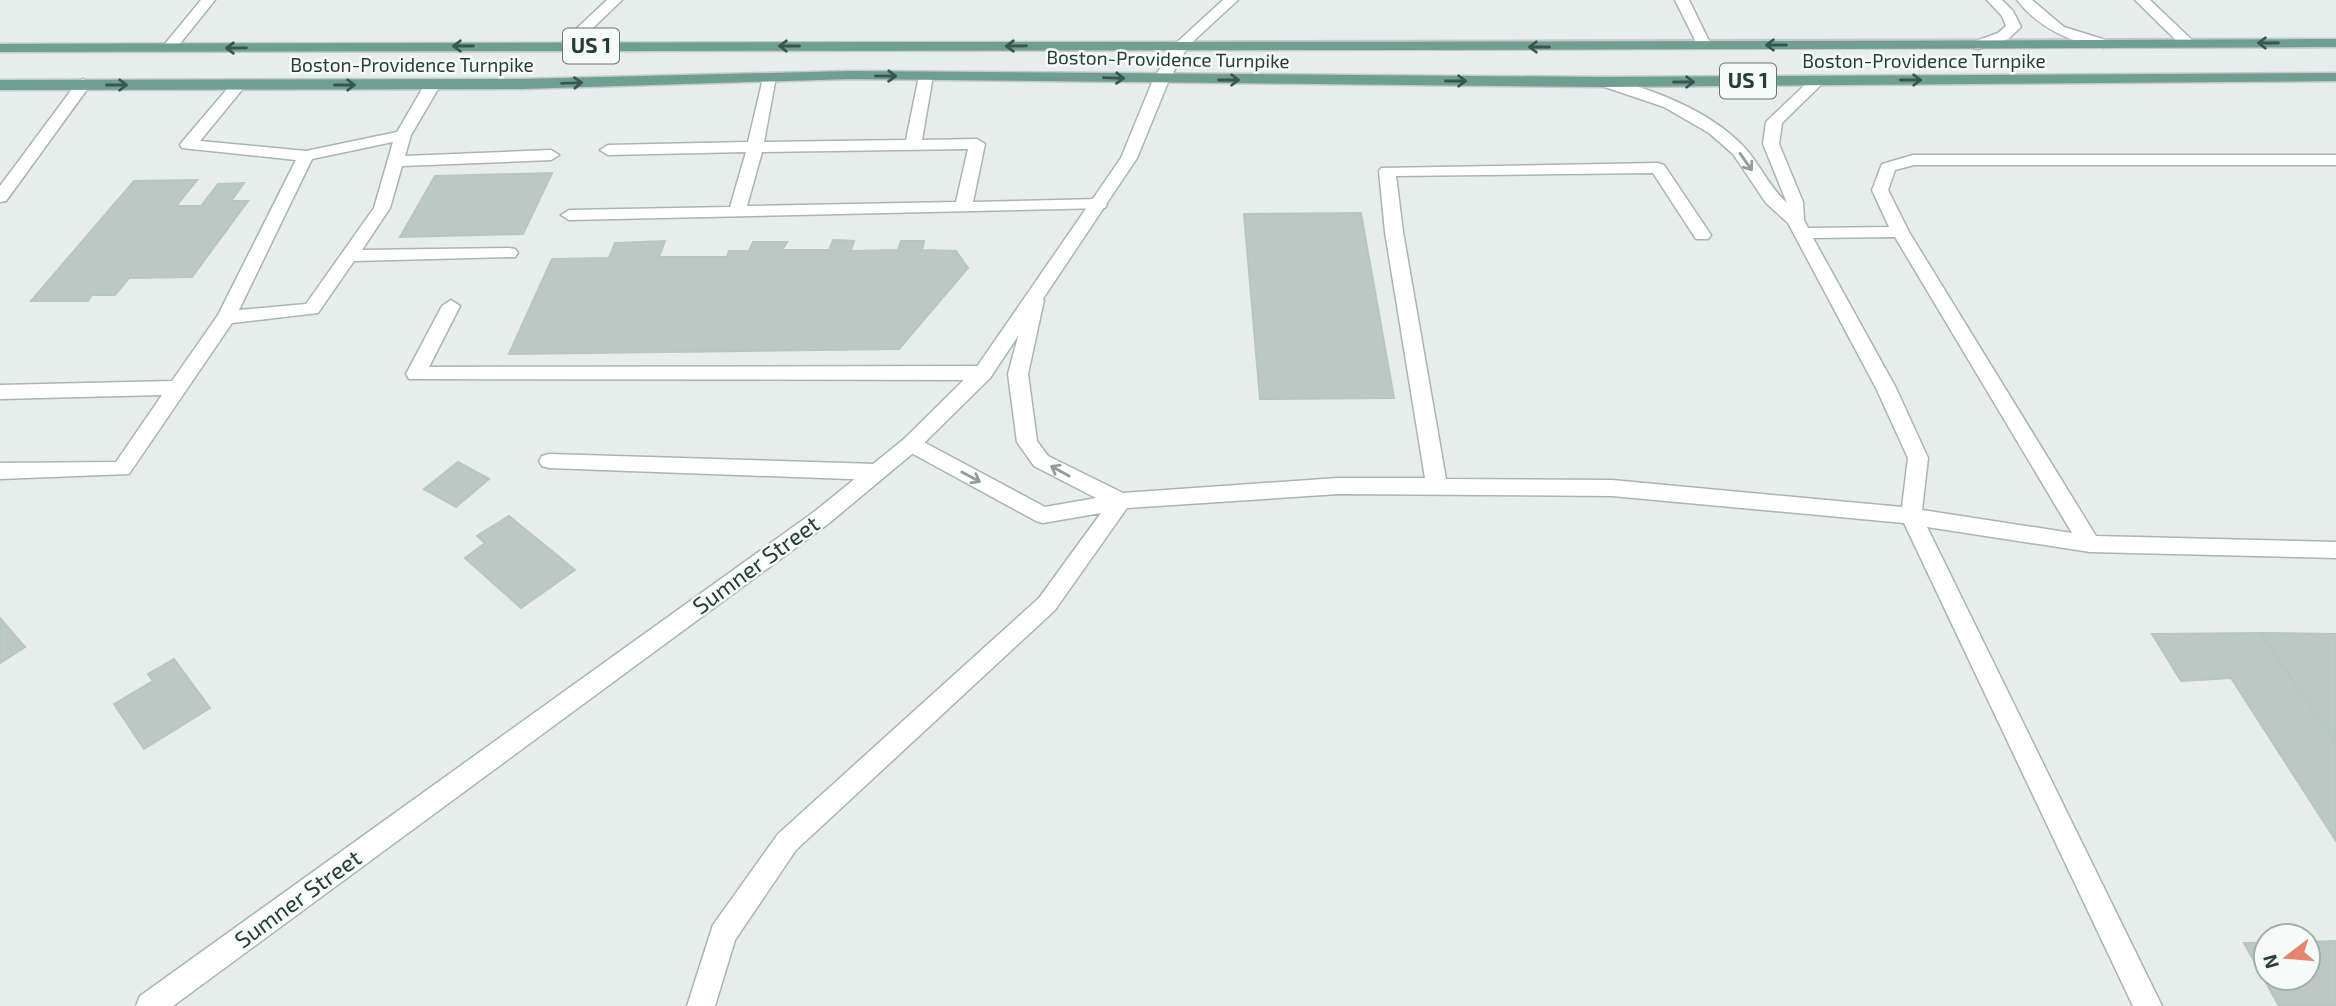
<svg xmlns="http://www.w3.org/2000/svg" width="2336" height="1006" font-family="'Exo 2',sans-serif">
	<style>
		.building { fill: #bbc8c3; stroke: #b8c6c0; stroke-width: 2 }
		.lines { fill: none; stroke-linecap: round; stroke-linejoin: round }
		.lane-casing { stroke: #a9b5b1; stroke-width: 3 }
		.secondary-casing { stroke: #a5b8b1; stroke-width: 3 }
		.primary-casing { stroke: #c2c9c7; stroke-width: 3 }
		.lane { fill: #fff; fill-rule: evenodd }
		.secondary { fill: #fff; fill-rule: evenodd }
		.primary { fill: #6e9f91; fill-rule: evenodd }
		.oneway { stroke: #38564e }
		.oneway2 { stroke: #929e9b }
		.labels { text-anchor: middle; stroke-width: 5; stroke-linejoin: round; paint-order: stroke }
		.far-street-label { font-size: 19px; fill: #263e37; stroke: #f6faf8 }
		.shield { fill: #f6faf8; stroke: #647671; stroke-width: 2 }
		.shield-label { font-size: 21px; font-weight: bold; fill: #263e37 }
		.street-label { font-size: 23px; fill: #263e37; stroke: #f6faf8 }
	</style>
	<rect width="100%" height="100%" fill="#e6edea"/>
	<path class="building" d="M552,173L523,234L400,237L435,176Z
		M197,180L176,206H201L218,184L244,183L231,201H248L192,277L129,278L115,295H92L88,301H31L134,181Z
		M1361,213L1394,398L1260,399L1244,214Z
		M833,240L854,241L851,251L898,250L901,241H924L922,250L956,251L968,268L899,349L509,354L552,259L609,258L615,243L665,241L659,257H727L729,251H749L753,242H787L782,250H829Z
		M458,462L489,479L456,507L424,489Z
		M509,516L575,570L521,608L465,558L485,543L477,536Z
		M0,618L25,647L0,663Z
		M2261,633L2336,634V743Z
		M2261,633L2336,743V841L2231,678L2181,681L2152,634Z
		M174,659L210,708L144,749L114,704L153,681L148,674Z
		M2336,941V1006H2279L2244,943H2266V978H2308V942Z"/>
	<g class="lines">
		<defs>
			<path id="lane" d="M201,0H215L174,51H164L162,48L164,45Z
				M607,0H622L571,49H561L559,46L561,43Z
				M1675,0H1689L1711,45L1709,48H1699Z
				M1987,0H2002L2013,11L2021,27L2008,39L1978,49L1973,48L1971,45L1973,42L1998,33L2006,26L2002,16Z
				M2017,0H2032L2064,27L2109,41L2111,44L2104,48C2069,41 2040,29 2017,0Z
				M2135,0H2150L2192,40L2194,43L2192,46H2182Z
				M926,72L933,76L922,140L977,139L985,144L973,202L1099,199L1107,204L1105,208L569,220L561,215L569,210L730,207L746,152L608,155L600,150L608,145L748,142L764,74L769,73L776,77L764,142L906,140L919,76ZM968,149L956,202L747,206L762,152Z
				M1817,76L1825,81L1782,123L1779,144L1803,202L1804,220L1808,228L1889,227L1872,190L1882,164L1913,155H2336V165H1914L1895,170L1888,190L1909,232L2096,536L2336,542V558L2090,552L1927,527L2162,1006H2133L1904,523L1612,496L1338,494L1127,508L1055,610L796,850L735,940L715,1006H687L713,925L778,834L1039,598L1101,513L1043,523L1036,521L904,449L901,444L904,439L911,437L918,439L1045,507L1096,498L1034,466L1017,442L1008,374L1029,296L1035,294L1044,300L1028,374L1037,441L1048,456L1123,493L1338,478H1425L1385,232L1379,171L1381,168L1658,163L1664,165L1711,235L1708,239H1696L1653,173L1396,176L1403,232L1446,479L1612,480L1902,507L1908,458L1876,388L1788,223L1766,203L1733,154L1709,133L1664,107L1599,85L1596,82L1604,77C1652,89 1709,110 1744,147C1760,164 1769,187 1787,203L1763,144L1766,122L1812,78ZM1895,237L2072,533L1922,510L1928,458L1896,388L1813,238Z
				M83,79L91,84L6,201L0,202V186L78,81Z
				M433,79L441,84L411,135L405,156L551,150L559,155L551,160L402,166L390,208L362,250L509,248L515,249L518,253L515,257L354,261L318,313L232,323L129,474L0,479V463L116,462L162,395L0,399V385L172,381L218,315L296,160L182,148L180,145L182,142L233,82L238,80L246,85L200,141L306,151L397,132L425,84ZM393,142L374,208L306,304L239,310L312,159Z
				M451,300L460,306L429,367L983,366L990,368L993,373L990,378L983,380L409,379L406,374L442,306Z
				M549,454L876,464L883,467L886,472L883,477L876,480L549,468L542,466L539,461L542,456Z"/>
			<path id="secondary" d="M1223,0H1238L1188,46L1169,80L1137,158L990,378L918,449L828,524L173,1006H136L140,996L814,512L904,439L976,368L1121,158L1153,80L1175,44Z"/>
			<path id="primary" d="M2336,39V47C1557,51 779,50 0,52V44C779,41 1557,43 2336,39Z
				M850,71L1604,77L2336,73V81L1604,87L850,79L521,89L0,90V80L521,79Z"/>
		</defs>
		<use href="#lane" class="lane-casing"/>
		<use href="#secondary" class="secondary-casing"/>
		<use href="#primary" class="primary-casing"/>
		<use href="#lane" class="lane"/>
		<use href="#secondary" class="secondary"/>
		<use href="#primary" class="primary"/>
	</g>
	<defs><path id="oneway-shaft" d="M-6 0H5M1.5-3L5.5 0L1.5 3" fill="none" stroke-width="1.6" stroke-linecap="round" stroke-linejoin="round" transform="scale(1.75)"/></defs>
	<g class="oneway">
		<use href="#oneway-shaft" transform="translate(2268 43) rotate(180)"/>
		<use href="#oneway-shaft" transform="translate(1776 45) rotate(180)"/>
		<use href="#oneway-shaft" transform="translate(463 46) rotate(-180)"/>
		<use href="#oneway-shaft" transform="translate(789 46) rotate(-180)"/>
		<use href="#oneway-shaft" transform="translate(1016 46) rotate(179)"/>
		<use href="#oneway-shaft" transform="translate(1539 47) rotate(180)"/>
		<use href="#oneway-shaft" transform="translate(236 48) rotate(179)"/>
		<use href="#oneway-shaft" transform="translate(886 76) rotate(1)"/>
		<use href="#oneway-shaft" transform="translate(1114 78) rotate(2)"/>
		<use href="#oneway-shaft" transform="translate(1229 80)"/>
		<use href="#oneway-shaft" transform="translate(1911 80)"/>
		<use href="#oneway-shaft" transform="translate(1456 81)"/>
		<use href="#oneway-shaft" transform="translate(1684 82)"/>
		<use href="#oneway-shaft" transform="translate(572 83) rotate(-2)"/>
		<use href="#oneway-shaft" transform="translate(117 85)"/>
		<use href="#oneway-shaft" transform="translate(345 85)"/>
	</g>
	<g class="oneway2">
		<use href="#oneway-shaft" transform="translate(1746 162) rotate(55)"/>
		<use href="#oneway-shaft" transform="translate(1060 471) rotate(-151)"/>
		<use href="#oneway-shaft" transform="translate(971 477) rotate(28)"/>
	</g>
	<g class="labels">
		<g class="far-street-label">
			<text transform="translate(1168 59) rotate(1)" y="7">Boston-Providence Turnpike</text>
			<text x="1924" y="68">Boston-Providence Turnpike</text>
			<text x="412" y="72">Boston-Providence Turnpike</text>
		</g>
		<g class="shield">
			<rect x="563" y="28.5" width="56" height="35" rx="5"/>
			<rect x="1720" y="63.5" width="56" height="35" rx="5"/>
		</g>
		<g class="shield-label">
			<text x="591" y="53">US 1</text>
			<text x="1748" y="88">US 1</text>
		</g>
		<g class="street-label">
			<text transform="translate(756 565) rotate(-36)" y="8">Sumner Street</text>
			<text transform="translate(298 899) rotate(-36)" y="8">Sumner Street</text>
		</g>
	</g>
	<g transform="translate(2287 957) rotate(254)"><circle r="33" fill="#f6faf8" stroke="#a3afab" stroke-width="2"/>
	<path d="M0-5L12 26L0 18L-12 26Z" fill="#e5866b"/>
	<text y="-10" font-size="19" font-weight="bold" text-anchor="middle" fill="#263e37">N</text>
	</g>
</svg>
